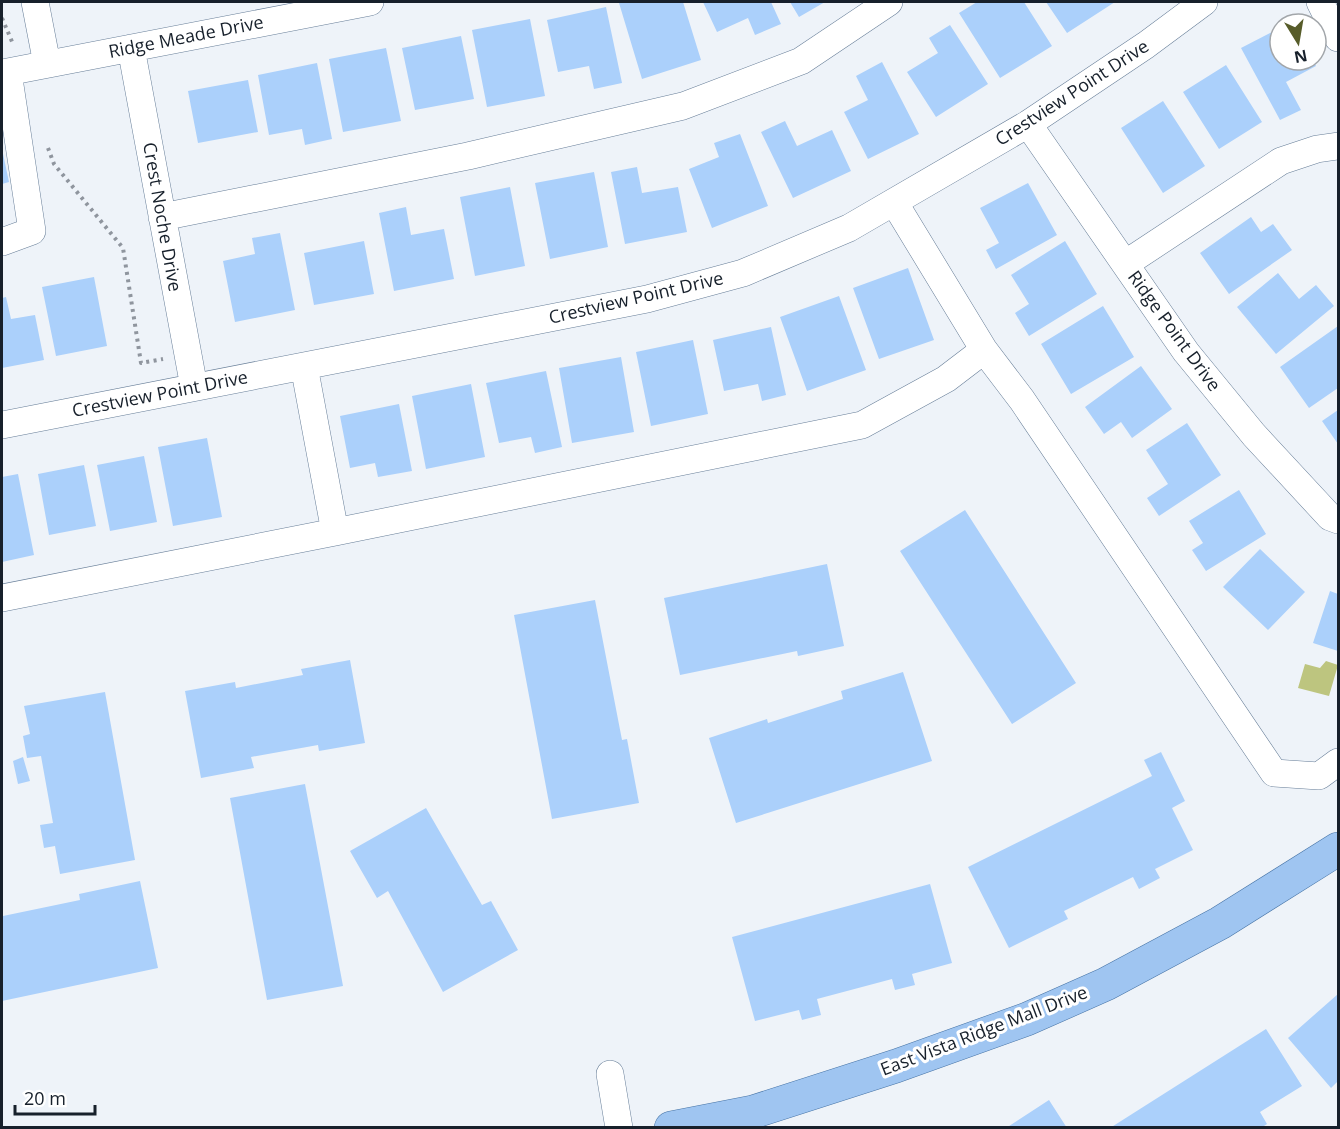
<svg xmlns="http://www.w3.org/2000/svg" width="1340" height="1129" font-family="'Open Sans',sans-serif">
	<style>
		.water { fill: #bdc57f }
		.building { fill: #abd0fb }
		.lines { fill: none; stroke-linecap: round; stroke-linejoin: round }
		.minor-casing { stroke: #677e98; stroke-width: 28 }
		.major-casing { stroke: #4673a5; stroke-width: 34 }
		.path { stroke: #8f959e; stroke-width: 4; stroke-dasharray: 3 4.5; stroke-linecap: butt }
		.minor { stroke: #fff; stroke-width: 27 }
		.major { stroke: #9fc5f1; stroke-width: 33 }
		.labels { text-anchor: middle; stroke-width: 6; stroke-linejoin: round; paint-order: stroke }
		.street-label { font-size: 18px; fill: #17202b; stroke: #fff }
	</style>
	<rect width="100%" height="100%" fill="#eef3f9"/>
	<path class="water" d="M1326,661L1338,665L1329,696L1298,688L1305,664L1320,668Z"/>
	<path class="building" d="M623,2H683L701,60L642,79L619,3Z
		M703,2H771L781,24L755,35L748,18L717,32Z
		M790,2H825L799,17Z
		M977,2H1024L1052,46L1000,78L959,13Z
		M1046,2H1115L1067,33Z
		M606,7L622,83L594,89L589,66L558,72L547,20Z
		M530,19L545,96L487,107L472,30Z
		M950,25L988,84L936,117L907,72L938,53L929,38Z
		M1280,28V60H1313L1316,66L1286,82L1301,110L1280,120L1241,48Z
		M461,36L474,99L415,110L402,48Z
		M386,48L401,121L343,132L329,59Z
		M882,62L919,134L868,159L844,112L868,100L856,76Z
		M317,63L332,139L305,145L302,129L269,135L258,75Z
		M1226,65L1262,122L1219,149L1183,92Z
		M248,80L258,132L198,143L188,91Z
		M1163,101L1205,166L1163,193L1121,128Z
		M785,121L797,146L832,130L851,171L793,198L761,132Z
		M740,134L768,206L712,228L689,169L719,157L714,143Z
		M2,149L9,182L2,184Z
		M637,167L642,193L678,187L687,232L625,244L611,172Z
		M594,172L608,247L550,259L535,183Z
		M1028,183L1057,235L996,269L986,250L999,243L980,208Z
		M510,187L525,266L475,276L460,197Z
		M406,207L411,235L444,229L454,279L394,291L379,213Z
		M1251,217L1261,232L1273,224L1292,250L1229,294L1200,253Z
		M280,233L295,310L235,322L223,261L255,254L252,238Z
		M364,241L374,294L314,305L304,253Z
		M1065,241L1097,294L1029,336L1015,313L1029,304L1011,275Z
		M908,268L934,340L879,359L853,288Z
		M1278,273L1299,299L1316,285L1334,306L1276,354L1237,307Z
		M94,277L107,346L56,356L42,287Z
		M839,296L866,370L807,391L780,317Z
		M6,297L11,319L35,315L44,360L2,368V298Z
		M1103,306L1134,357L1071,394L1041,344Z
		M1338,326V388L1309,408L1280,367Z
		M771,327L786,395L762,401L758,384L724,391L713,340Z
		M693,340L708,414L651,426L636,352Z
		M621,357L634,432L572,443L559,368Z
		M1141,366L1172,409L1132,438L1121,422L1104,434L1085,407Z
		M546,371L562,447L535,453L531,437L499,443L486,383Z
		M471,384L485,457L426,469L412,396Z
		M399,404L412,471L378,477L375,463L350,468L340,416Z
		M1338,410V444L1322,421Z
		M1187,423L1221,475L1159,516L1147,498L1168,484L1146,450Z
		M207,438L222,517L173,526L158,447Z
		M144,456L157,522L110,531L97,465Z
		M84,465L96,526L49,535L38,474Z
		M18,474L34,555L2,562V477Z
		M1239,490L1266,534L1206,571L1192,550L1203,543L1189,521Z
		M965,510L1076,683L1012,724L900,551Z
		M1260,549L1305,592L1268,630L1223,587Z
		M827,564L844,646L798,656L797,651L680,675L664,598Z
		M1330,591L1338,594V651L1313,643Z
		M595,600L622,740L627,739L639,803L552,819L514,615Z
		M350,660L365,743L319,751L318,745L251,757L254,768L201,778L185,691L235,682L236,688L303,675L301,669Z
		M903,672L932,761L736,823L709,738L767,719L768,723L843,699L841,691Z
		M105,692L135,860L60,874L55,846L44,848L40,825L53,823L41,756L27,758L23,736L30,734L24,706Z
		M1161,752L1185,801L1172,808L1193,850L1155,869L1160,878L1139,889L1133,877L1064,911L1068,919L1009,948L968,867L1152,776L1144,760Z
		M23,757L30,781L18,784L13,761Z
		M305,784L343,986L267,1000L230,798Z
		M426,808L482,905L491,901L518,950L443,992L388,891L377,898L350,851Z
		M140,881L158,968L2,1001V912L3,916L80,900L79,894Z
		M930,884L952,963L912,974L915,985L895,990L892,979L817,999L821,1015L802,1020L799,1010L755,1021L732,937Z
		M1338,994V1081L1331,1088L1288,1038Z
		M1266,1029L1302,1086L1260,1112L1267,1124L1261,1128H1110Z
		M1049,1100L1067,1128H1006Z"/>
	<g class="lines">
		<defs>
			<path id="minor" d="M35,2L47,64
				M1320,2L1338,38
				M131,48L194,387
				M2,73L370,2
				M1028,124L1186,352L1254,435L1330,517L1338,520
				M162,217L468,156L683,106L801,61L889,2
				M2,242L32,231L8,72
				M1125,264L1281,161L1317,149L1338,146
				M984,350L1022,400L1274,773L1319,776L1338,762
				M2,425L647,299L743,273L849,228L1028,124L1146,45L1204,2
				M335,532L862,425L946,379L984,350L894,202
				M2,598L335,532L304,366
				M610,1074L619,1128"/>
			<path id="major" d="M671,1128L753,1112L896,1066L1027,1019L1106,984L1220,923L1338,849"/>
		</defs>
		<use href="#minor" class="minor-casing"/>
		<use href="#major" class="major-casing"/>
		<path class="path" d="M2,18L13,44
			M48,148L54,164L123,248L141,363L163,359"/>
		<use href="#minor" class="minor"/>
		<use href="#major" class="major"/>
	</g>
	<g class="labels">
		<g class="street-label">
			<text transform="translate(186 37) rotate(-11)" y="6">Ridge Meade Drive</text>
			<text transform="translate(1072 93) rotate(-33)" y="6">Crestview Point Drive</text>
			<text transform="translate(162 217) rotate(80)" y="6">Crest Noche Drive</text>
			<text transform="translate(636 298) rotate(-13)" y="6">Crestview Point Drive</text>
			<text transform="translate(1174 331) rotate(54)" y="6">Ridge Point Drive</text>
			<text transform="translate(160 394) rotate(-11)" y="6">Crestview Point Drive</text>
			<text transform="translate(984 1031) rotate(-21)" y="6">East Vista Ridge Mall Drive</text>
		</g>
	</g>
	<rect width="1340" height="1129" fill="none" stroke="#17202b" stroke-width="6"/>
	<g transform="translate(1298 42) rotate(169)"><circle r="28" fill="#ffffff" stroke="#a2a6aa" stroke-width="1.5"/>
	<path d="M0-4.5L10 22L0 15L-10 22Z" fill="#575c2a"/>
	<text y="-9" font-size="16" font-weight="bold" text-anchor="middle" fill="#17202b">N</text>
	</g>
	<path d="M15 1105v9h80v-9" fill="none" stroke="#17202b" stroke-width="3"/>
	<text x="24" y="1105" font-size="18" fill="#17202b" stroke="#ffffff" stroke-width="4.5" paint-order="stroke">20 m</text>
</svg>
